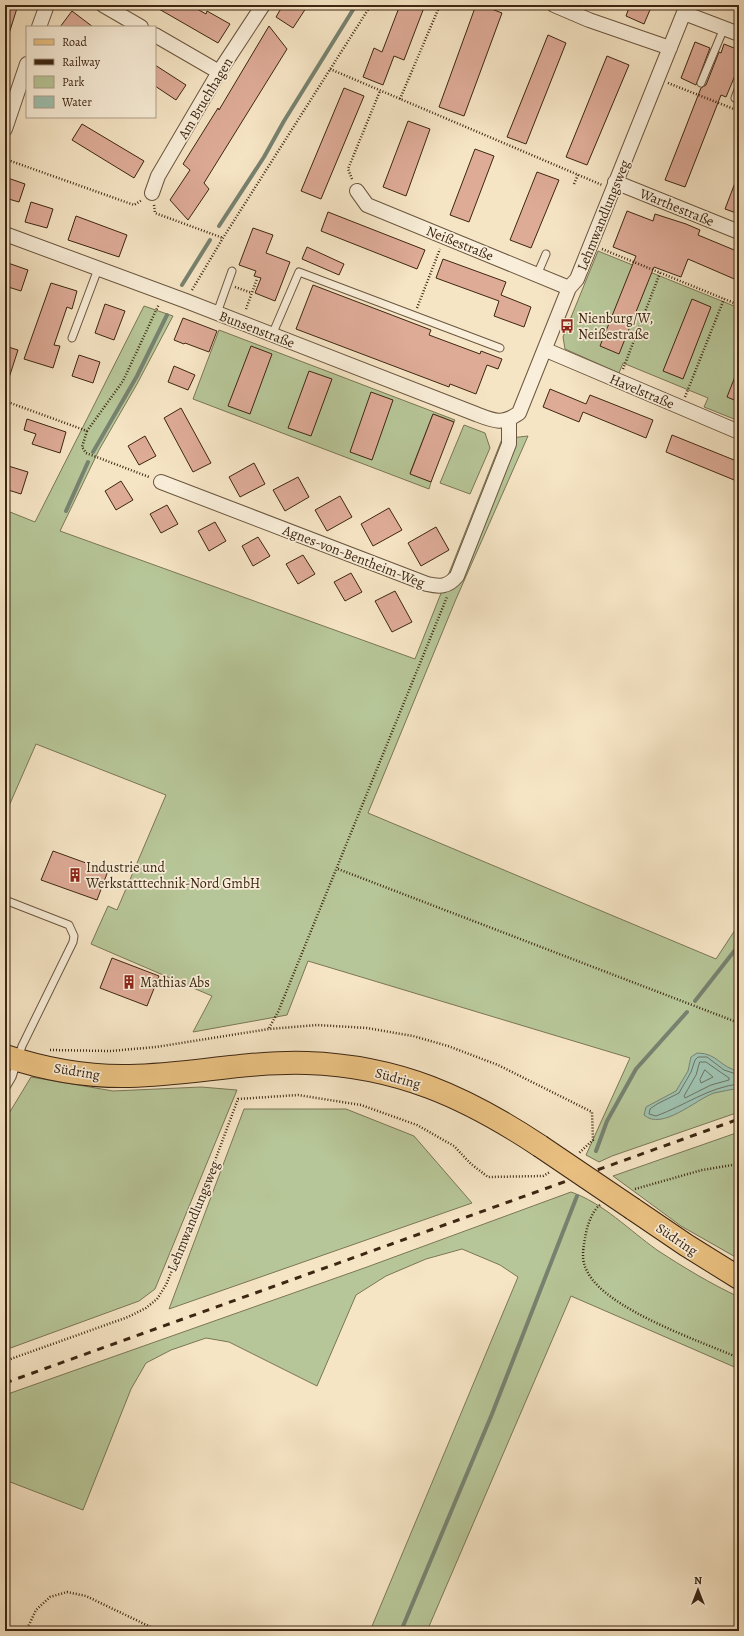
<svg xmlns="http://www.w3.org/2000/svg" width="744" height="1636" font-family="Alegreya,serif">
	<style>
		.green { fill: #b7c698; stroke: #7a7655 }
		.water { fill: #9ec0ae; stroke: #778270 }
		.lines { fill: none; stroke-linecap: round; stroke-linejoin: round }
		.shore { stroke: #6e7360; stroke-width: 1 }
		.stream { stroke: #778270; stroke-width: 4 }
		.building { fill: #deab97; stroke: #3d2612 }
		.service-casing { stroke: #6b563f; stroke-width: 9 }
		.minor-casing { stroke: #6b563f; stroke-width: 16 }
		.primary-casing { stroke: #3d2612; stroke-width: 24 }
		.path { stroke: #3d2612; stroke-width: 2.5; stroke-dasharray: 1 2; stroke-linecap: butt }
		.service { stroke: #f9eed9; stroke-width: 7 }
		.minor { stroke: #f9eed9; stroke-width: 14 }
		.primary { stroke: #ebc282; stroke-width: 22 }
		.rail { stroke: #3d2612; stroke-width: 3; stroke-dasharray: 7 7; stroke-linecap: butt }
		.primary-bridge-casing { stroke: #3d2612; stroke-width: 24; stroke-linecap: butt }
		.primary-bridge { stroke: #ebc282; stroke-width: 22 }
		.labels { text-anchor: middle; stroke-width: 3.5; stroke-linejoin: round; paint-order: stroke }
		.street-label { font-size: 14px; fill: #3d2612; stroke: #f9eed9 }
		.poi-label { font-size: 14px; fill: #3d2612; stroke: #f9eed9; text-anchor: start }
	</style>
	<rect width="100%" height="100%" fill="#f6e5c5"/>
	<filter id="stains"><feTurbulence type="fractalNoise" baseFrequency=".005" numOctaves="4"/><feColorMatrix values="0 0 0 0 .2 0 0 0 0 .09 0 0 0 0 .02 0 0 0 .5 -.17"/></filter>
	<radialGradient id="worn" r=".72"><stop offset=".6" stop-color="#630" stop-opacity="0"/><stop offset="1" stop-color="#630" stop-opacity=".3"/></radialGradient>
	<path class="green" d="M598,251L739,308V421L704,407L708,398L623,363L619,373L565,349L563,337Z
		M144,306L173,316L137,384L99,450L60,531L415,659L502,439L528,436L456,599L368,813L716,959L739,924V1112L612,1156L599,1162L586,1155L630,1058L308,961L287,1015L193,1032L212,996L91,944L108,906L117,910L166,795L36,744L5,815V510L35,522Z
		M219,330L455,420L454,422L433,414L410,473L431,482L429,489L193,399Z
		M464,425L485,433L490,448L470,494L440,483Z
		M31,1077L113,1091L201,1087L237,1090L155,1289L139,1301L5,1350V1120Z
		M244,1109H346L414,1136L472,1203L169,1309Z
		M739,1132V1259L681,1226L613,1176Z
		M571,1192C603,1203 629,1230 657,1250C683,1267 711,1284 739,1297V1369L571,1296L427,1631H370L518,1277L500,1265L462,1249L426,1259L386,1276L356,1295L317,1386L229,1342L206,1338L171,1350L146,1363L131,1389L83,1510L5,1480V1395L367,1267Z"/>
	<path class="water" d="M697,1053C718,1053 720,1068 739,1071V1088C731,1090 722,1091 714,1093C695,1100 662,1131 644,1115L646,1107L676,1091L688,1071L691,1057Z"/>
	<g class="lines">
		<path class="shore" d="M700,1062H706L729,1078V1080L711,1085L685,1098L684,1096L696,1075Z
			M705,1070L713,1077L701,1083L700,1080Z
			M739,1075L724,1070L707,1057H698L695,1060L691,1072L679,1093L657,1104L650,1109L649,1114L656,1116C684,1106 709,1087 739,1084"/>
		<path class="stream" d="M219,226L264,157L284,121L356,5
			M182,285L210,240
			M93,452L137,376L167,315
			M66,511L88,462
			M695,1001L739,945
			M596,1151L607,1121L636,1069L687,1012
			M401,1631L492,1414L577,1196"/>
	</g>
	<path class="building" d="M5,5H18L7,40H5Z
		M152,5H190L206,14L207,11L230,24L218,43Z
		M283,5H308L293,28L276,17Z
		M400,5H425L404,60L394,56L383,85L363,77L374,48L382,52Z
		M476,5H481L502,13L464,116L439,107Z
		M630,5H652L644,24L626,16Z
		M72,11L93,27H60Z
		M269,26L287,49L204,183L209,189L188,220L170,200L190,170L183,164L218,108L219,110Z
		M548,35L566,43L526,144L507,137Z
		M695,42L710,48L696,85L681,78Z
		M724,44L739,50V66L726,97L721,95L685,187L665,180L701,88L706,85L719,52L721,53Z
		M607,56L629,65L587,165L566,157Z
		M155,65L186,85L176,100L155,86Z
		M344,88L364,96L321,199L301,191Z
		M408,121L430,129L406,196L383,187Z
		M82,124L144,161L134,178L72,140Z
		M475,149L494,156L469,222L450,215Z
		M537,172L559,180L531,248L510,240Z
		M738,175H739V214L725,209Z
		M5,177L25,184L19,202L5,198Z
		M31,202L53,209L47,228L25,222Z
		M627,211L653,221L655,214L686,224L700,230L698,235L739,252V281L688,259L681,277L654,267L619,354L600,346L636,256L613,247Z
		M328,212L425,250L417,269L321,231Z
		M76,216L127,235L119,257L68,240Z
		M253,228L273,235L266,253L290,262L275,301L255,293L261,278L254,276L256,271L239,265Z
		M307,247L344,264L339,275L302,259Z
		M443,259L506,282L501,295L531,307L524,327L494,316L499,301L436,278Z
		M5,262L28,270L21,291L5,286Z
		M51,283L77,291L72,309L67,307L54,345L60,346L53,368L24,359Z
		M313,285L431,330L429,335L480,354L481,351L502,359L498,369L487,365L476,394L450,384L449,387L296,329Z
		M692,299L711,307L683,379L663,371Z
		M105,304L125,311L114,340L95,333Z
		M183,318L217,331L209,352L185,343L184,344L174,340Z
		M5,346L18,350L7,384H5Z
		M251,346L272,354L250,414L228,406Z
		M79,355L100,362L93,383L72,376Z
		M174,366L195,375L188,390L168,382Z
		M738,369H739V402L727,397Z
		M309,371L332,379L311,436L288,428Z
		M550,389L586,404L590,395L653,420L646,438L583,412L579,422L543,407Z
		M371,392L393,400L372,460L350,452Z
		M181,408L211,463L193,472L164,418Z
		M433,414L454,422L431,482L410,474Z
		M27,419L66,432L60,453L32,444L36,434L24,430Z
		M672,435L739,462V482L666,452Z
		M145,436L156,456L139,465L128,446Z
		M254,463L265,484L240,497L229,477Z
		M5,465L28,472L21,494L5,489Z
		M298,477L309,497L285,511L273,490Z
		M121,481L133,500L116,510L105,491Z
		M340,496L352,517L327,531L315,510Z
		M167,505L178,524L161,533L150,514Z
		M389,508L402,530L373,546L361,524Z
		M215,522L226,541L209,551L198,531Z
		M436,527L449,550L421,566L408,543Z
		M258,537L270,556L253,566L242,546Z
		M303,555L315,574L298,584L286,564Z
		M351,573L362,592L345,601L334,582Z
		M395,591L412,622L392,632L375,601Z
		M53,851L108,871L97,900L41,880Z
		M112,958L159,976L147,1006L100,988Z"/>
	<g class="lines">
		<defs>
			<path id="service" d="M701,83L724,28
				M735,98L739,87
				M537,275L546,254
				M217,313L232,271
				M272,335L299,272L500,348
				M72,338L98,269
				M5,900L69,925L74,936L73,942L22,1046L12,1077L5,1089"/>
			<path id="minor" d="M103,5L141,27
				M554,5L589,20L670,48
				M684,13L739,34
				M39,27L47,5
				M155,35L219,72
				M5,129L27,64
				M615,182L739,232
				M357,191L367,205L569,288
				M152,193L158,176L219,72L263,5
				M5,234L186,301L476,414C494,421 502,425 519,413L569,288L577,279L687,5
				M546,350L739,432
				M161,482L427,584C440,587 448,587 457,576L509,444V420"/>
			<path id="primary" d="M5,1056C44,1069 89,1077 130,1076C189,1075 248,1061 307,1063C398,1066 466,1097 540,1146
				M633,1209L686,1245L739,1278"/>
		</defs>
		<use href="#service" class="service-casing"/>
		<use href="#minor" class="minor-casing"/>
		<use href="#primary" class="primary-casing"/>
		<path class="path" d="M330,69L602,185
			M668,83L739,111
			M400,99L440,5
			M5,159L134,205L142,200
			M352,179L348,169L380,91
			M574,184L578,175
			M154,205L155,213L223,238
			M602,249L739,305
			M235,287L252,293
			M192,290L223,238L371,5
			M417,308L440,249
			M246,309L257,279
			M623,369L660,273
			M685,397L724,299
			M5,401L87,431L123,381L159,304
			M87,431L82,447L86,453L149,477
			M338,869L739,1023
			M269,1028L278,1012L447,597
			M50,1050L110,1051L156,1047L269,1029L317,1025L367,1028L413,1036L448,1046L498,1065L592,1112L593,1140L579,1153
			M635,1189L702,1170L739,1164
			M600,1205C591,1212 587,1227 585,1238C583,1250 581,1260 587,1271C605,1309 700,1341 739,1358
			M5,1361L128,1317L146,1308L157,1299L166,1285L195,1214L238,1099L298,1095L361,1105L417,1125L454,1146L471,1164L488,1177L543,1176L550,1172
			M26,1631L36,1610L50,1597L67,1592L86,1596L159,1631"/>
		<use href="#service" class="service"/>
		<use href="#minor" class="minor"/>
		<use href="#primary" class="primary"/>
		<path class="rail" d="M5,1383L739,1119"/>
		<defs>
			<path id="primary-bridge" d="M540,1146L633,1209"/>
		</defs>
		<use href="#primary-bridge" class="primary-bridge-casing"/>
		<use href="#primary-bridge" class="primary-bridge"/>
	</g>
	<defs>
		<symbol id="bus-bare" viewBox="-9 -9 18 18"><path d="M-5-6H5V4H4V6H2V4H-2V6H-4V4H-5ZM-3.5-4V0h7V-4ZM-3.5 1.2v1.5H-2V1.2ZM2 1.2v1.5H3.5V1.2Z" fill="#8f2418" stroke="#f9eed9" stroke-width="2.5" paint-order="stroke"/></symbol>
		<symbol id="building-bare" viewBox="-9 -9 18 18"><path d="M-4-6H4V6H1V3H-1V6H-4ZM-2.5-4.3h1.7v1.8h-1.7ZM.8-4.3h1.7v1.8H.8ZM-2.5-1h1.7V.8h-1.7ZM.8-1h1.7V.8H.8Z" fill="#8f2418" stroke="#f9eed9" stroke-width="2.5" paint-order="stroke"/></symbol>
	</defs>
	<g fill-rule="evenodd">
		<use href="#bus-bare" x="557" y="316" width="20" height="20"/>
		<use href="#building-bare" x="65" y="865" width="20" height="20"/>
		<use href="#building-bare" x="119" y="972" width="20" height="20"/>
	</g>
	<g class="labels">
		<g class="street-label">
			<text transform="translate(205 98) rotate(-59)" y="5">Am Bruchhagen</text>
			<text transform="translate(677 207) rotate(22)" y="5">Warthestraße</text>
			<text transform="translate(603 215) rotate(-68)" y="5">Lehmwandlungsweg</text>
			<text transform="translate(460 243) rotate(22)" y="5">Neißestraße</text>
			<text transform="translate(257 329) rotate(21)" y="5">Bunsenstraße</text>
			<text transform="translate(642 391) rotate(23)" y="5">Havelstraße</text>
			<text transform="translate(354 556) rotate(21)" y="5">Agnes-von-Bentheim-Weg</text>
			<text transform="translate(77 1071) rotate(9)" y="5">Südring</text>
			<text transform="translate(398 1078) rotate(15)" y="5">Südring</text>
			<text transform="translate(193 1216) rotate(-68)" y="5">Lehmwandlungsweg</text>
			<text transform="translate(677 1239) rotate(34)" y="5">Südring</text>
		</g>
		<g class="poi-label">
			<text x="578" y="323">Nienburg/W,<tspan x="578" dy="16">Neißestraße</tspan></text>
			<text x="86" y="872">Industrie und<tspan x="86" dy="16">Werkstatttechnik-Nord GmbH</tspan></text>
			<text x="140" y="987">Mathias Abs</text>
		</g>
	</g>
	<rect width="744" height="1636" fill="none" stroke="#f6e5c5" stroke-width="20"/>
	<rect x="6" y="6" width="732" height="1624" fill="none" stroke="#3d2612" stroke-width="2"/>
	<rect x="10" y="10" width="724" height="1616" fill="none" stroke="#3d2612"/>
	<rect x="26" y="26" width="130" height="92" fill="#f9eed9" stroke="#ae9e89"/>
	<rect x="34" y="39" width="20" height="6" fill="#ebc282" stroke="#ae9e89"/>
	<text x="62" y="46" font-size="12" fill="#3d2612">Road</text>
	<rect x="34" y="59" width="20" height="6" fill="#3d2612" stroke="#ae9e89"/>
	<text x="62" y="66" font-size="12" fill="#3d2612">Railway</text>
	<rect x="34" y="76" width="20" height="12" fill="#b7c698" stroke="#ae9e89"/>
	<text x="62" y="86" font-size="12" fill="#3d2612">Park</text>
	<rect x="34" y="96" width="20" height="12" fill="#9ec0ae" stroke="#ae9e89"/>
	<text x="62" y="106" font-size="12" fill="#3d2612">Water</text>
	<g transform="translate(698 1590)" stroke="#f9eed9" stroke-width="3" paint-order="stroke">
	<path d="M0-3L7 15L0 10L-7 15Z" fill="#3d2612"/>
	<text y="-6" font-size="11" font-weight="bold" text-anchor="middle" fill="#3d2612">N</text>
	</g>
	<rect width="100%" height="100%" filter="url(#stains)"/>
	<rect width="100%" height="100%" fill="url(#worn)"/>
</svg>
